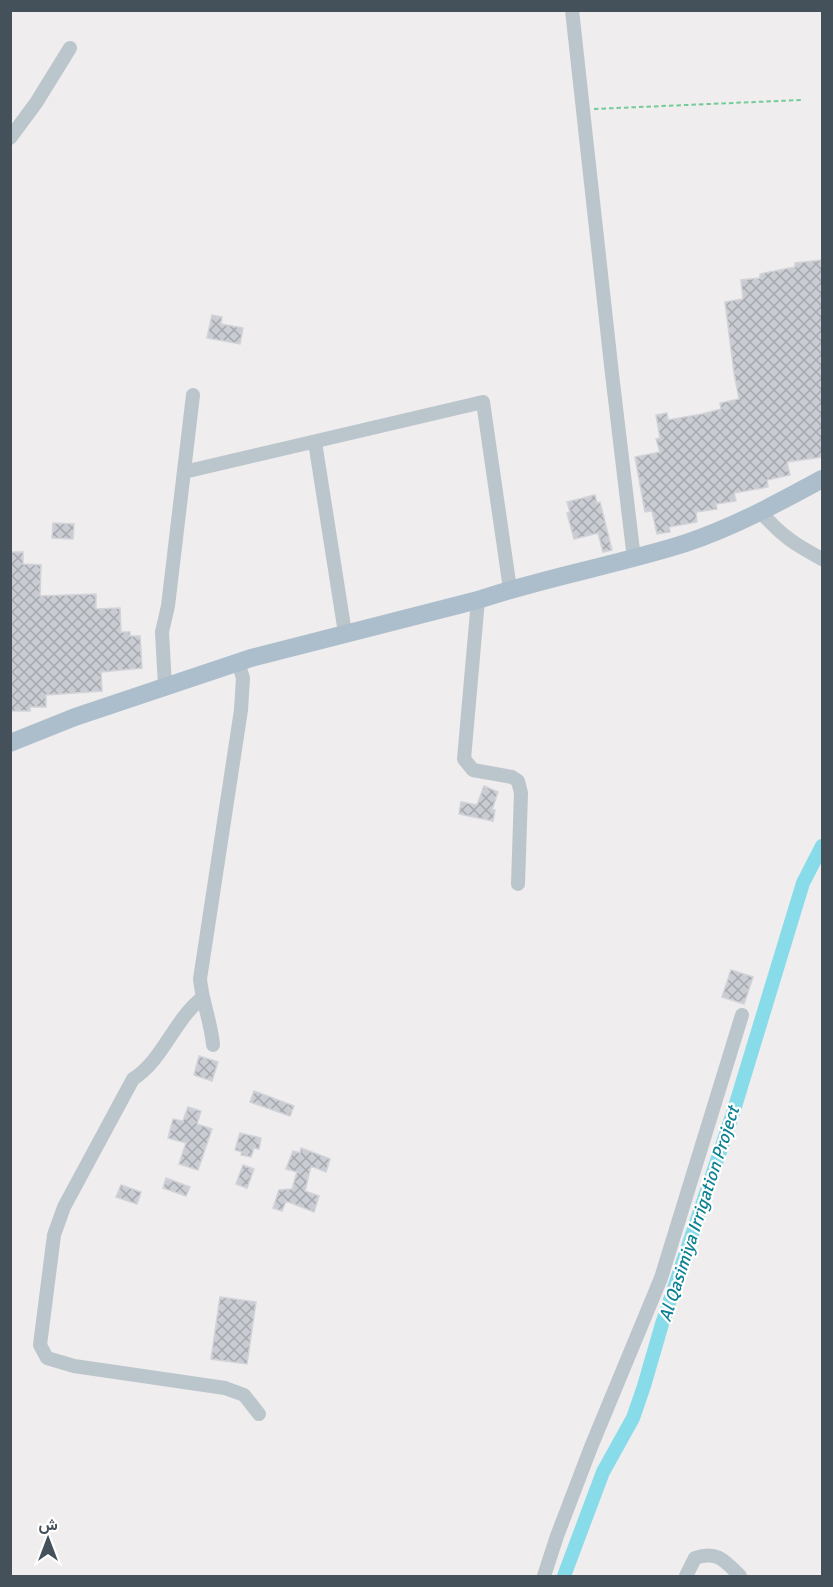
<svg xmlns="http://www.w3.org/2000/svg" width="833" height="1587" font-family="Signika,Vazirmatn,sans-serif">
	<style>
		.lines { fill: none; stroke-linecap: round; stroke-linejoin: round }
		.canal { stroke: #88dcea; stroke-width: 14 }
		.building { fill: url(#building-cross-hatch); stroke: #d1d3d8; stroke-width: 1.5 }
		.path { stroke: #73cb9a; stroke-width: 2; stroke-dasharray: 4.5 3; stroke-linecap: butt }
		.minor { stroke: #bbc5cc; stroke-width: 14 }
		.major { stroke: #acbecc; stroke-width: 18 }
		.labels { text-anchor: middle; stroke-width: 4.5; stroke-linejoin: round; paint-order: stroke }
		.water-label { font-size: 18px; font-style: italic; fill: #0e8295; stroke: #fff }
	</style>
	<defs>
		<pattern id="building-cross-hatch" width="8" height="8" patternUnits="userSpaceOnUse" patternTransform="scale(1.5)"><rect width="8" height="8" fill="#c9ccd2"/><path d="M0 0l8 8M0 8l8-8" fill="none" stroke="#a5a8ad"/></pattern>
	</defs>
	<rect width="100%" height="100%" fill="#efeded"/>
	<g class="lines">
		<path class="canal" d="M564,1576L603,1472L633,1418L644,1386L662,1324L734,1110L803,883L822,846"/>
	</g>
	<path class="building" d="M822,260V457L787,462L790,475L767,480L768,487L734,493L736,501L716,504L717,509L696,512L697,522L669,527L670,532L657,534L652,511L645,512L635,457L660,452L656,439L660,438L656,415L667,413L668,420L702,414L721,409L720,403L739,399L734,373L725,302L743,299L741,280L760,278V274L795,267V263Z
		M212,315L222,317L221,324L243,328L240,344L207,338Z
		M595,495L597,503L600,502L612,550L603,552L598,533L574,539L567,513L570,512L567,502Z
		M53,523L74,524L73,539L52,538Z
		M10,552H23V564L41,565L40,596L96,594V609L120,608L121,632H130V636H140L142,668L101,672L102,691L46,695V707H30V711H10Z
		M484,786L498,792L492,810H495L493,821L459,814L461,802L477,805Z
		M731,970L753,977L744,1004L722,997Z
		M199,1056L218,1062L212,1081L194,1075Z
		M254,1091L294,1106L290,1116L250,1102Z
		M188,1107L201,1111L197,1124L212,1129L198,1170L179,1164L186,1143L168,1138L173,1119L183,1121Z
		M240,1133L261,1138L259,1149L254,1148L251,1157L241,1155L242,1152L235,1150Z
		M301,1148L330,1159L326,1172L311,1166L305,1191L319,1196L314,1212L286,1201L282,1211L273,1208L279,1190L292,1189L297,1172L286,1169L293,1151L300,1153Z
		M243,1165L254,1169L247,1188L236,1184Z
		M166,1178L190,1187L186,1196L163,1188Z
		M121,1185L141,1192L137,1204L116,1197Z
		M220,1297L256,1302L247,1364L211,1359Z"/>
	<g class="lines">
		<path class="path" d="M594,109L801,100"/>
		<path class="minor" d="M572,10L612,374L634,559
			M10,138L36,103L70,48
			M315,442L345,633
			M184,472L483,402L510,589
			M761,512C780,535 796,545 822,559
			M478,600L464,759L473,770L512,777L518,781L521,793L518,884
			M165,686L162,632L168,606L193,395
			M202,998C174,1020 163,1060 133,1079L64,1207L54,1235L40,1345L47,1358L74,1366L225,1388L244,1395L259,1414
			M213,1045C211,1021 202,1002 200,979L241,710L243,678L238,662
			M544,1576L557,1536L591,1447L661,1278L742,1015
			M686,1576L695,1558C717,1550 725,1561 740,1576"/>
		<path class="major" d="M10,743L75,717L251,658L478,600C546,577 617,565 686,543C734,527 778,503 822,479"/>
	</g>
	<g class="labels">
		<g class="water-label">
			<text transform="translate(699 1214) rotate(-72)" y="6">Al Qasimiya Irrigation Project</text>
		</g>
	</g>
	<rect width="833" height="1587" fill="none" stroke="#45515a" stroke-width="24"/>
	<g transform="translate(48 1539)" stroke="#ffffff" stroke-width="4.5" paint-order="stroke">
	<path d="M0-4.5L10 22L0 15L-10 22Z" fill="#45515a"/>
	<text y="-9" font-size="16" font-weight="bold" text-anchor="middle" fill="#45515a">ش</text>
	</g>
</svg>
